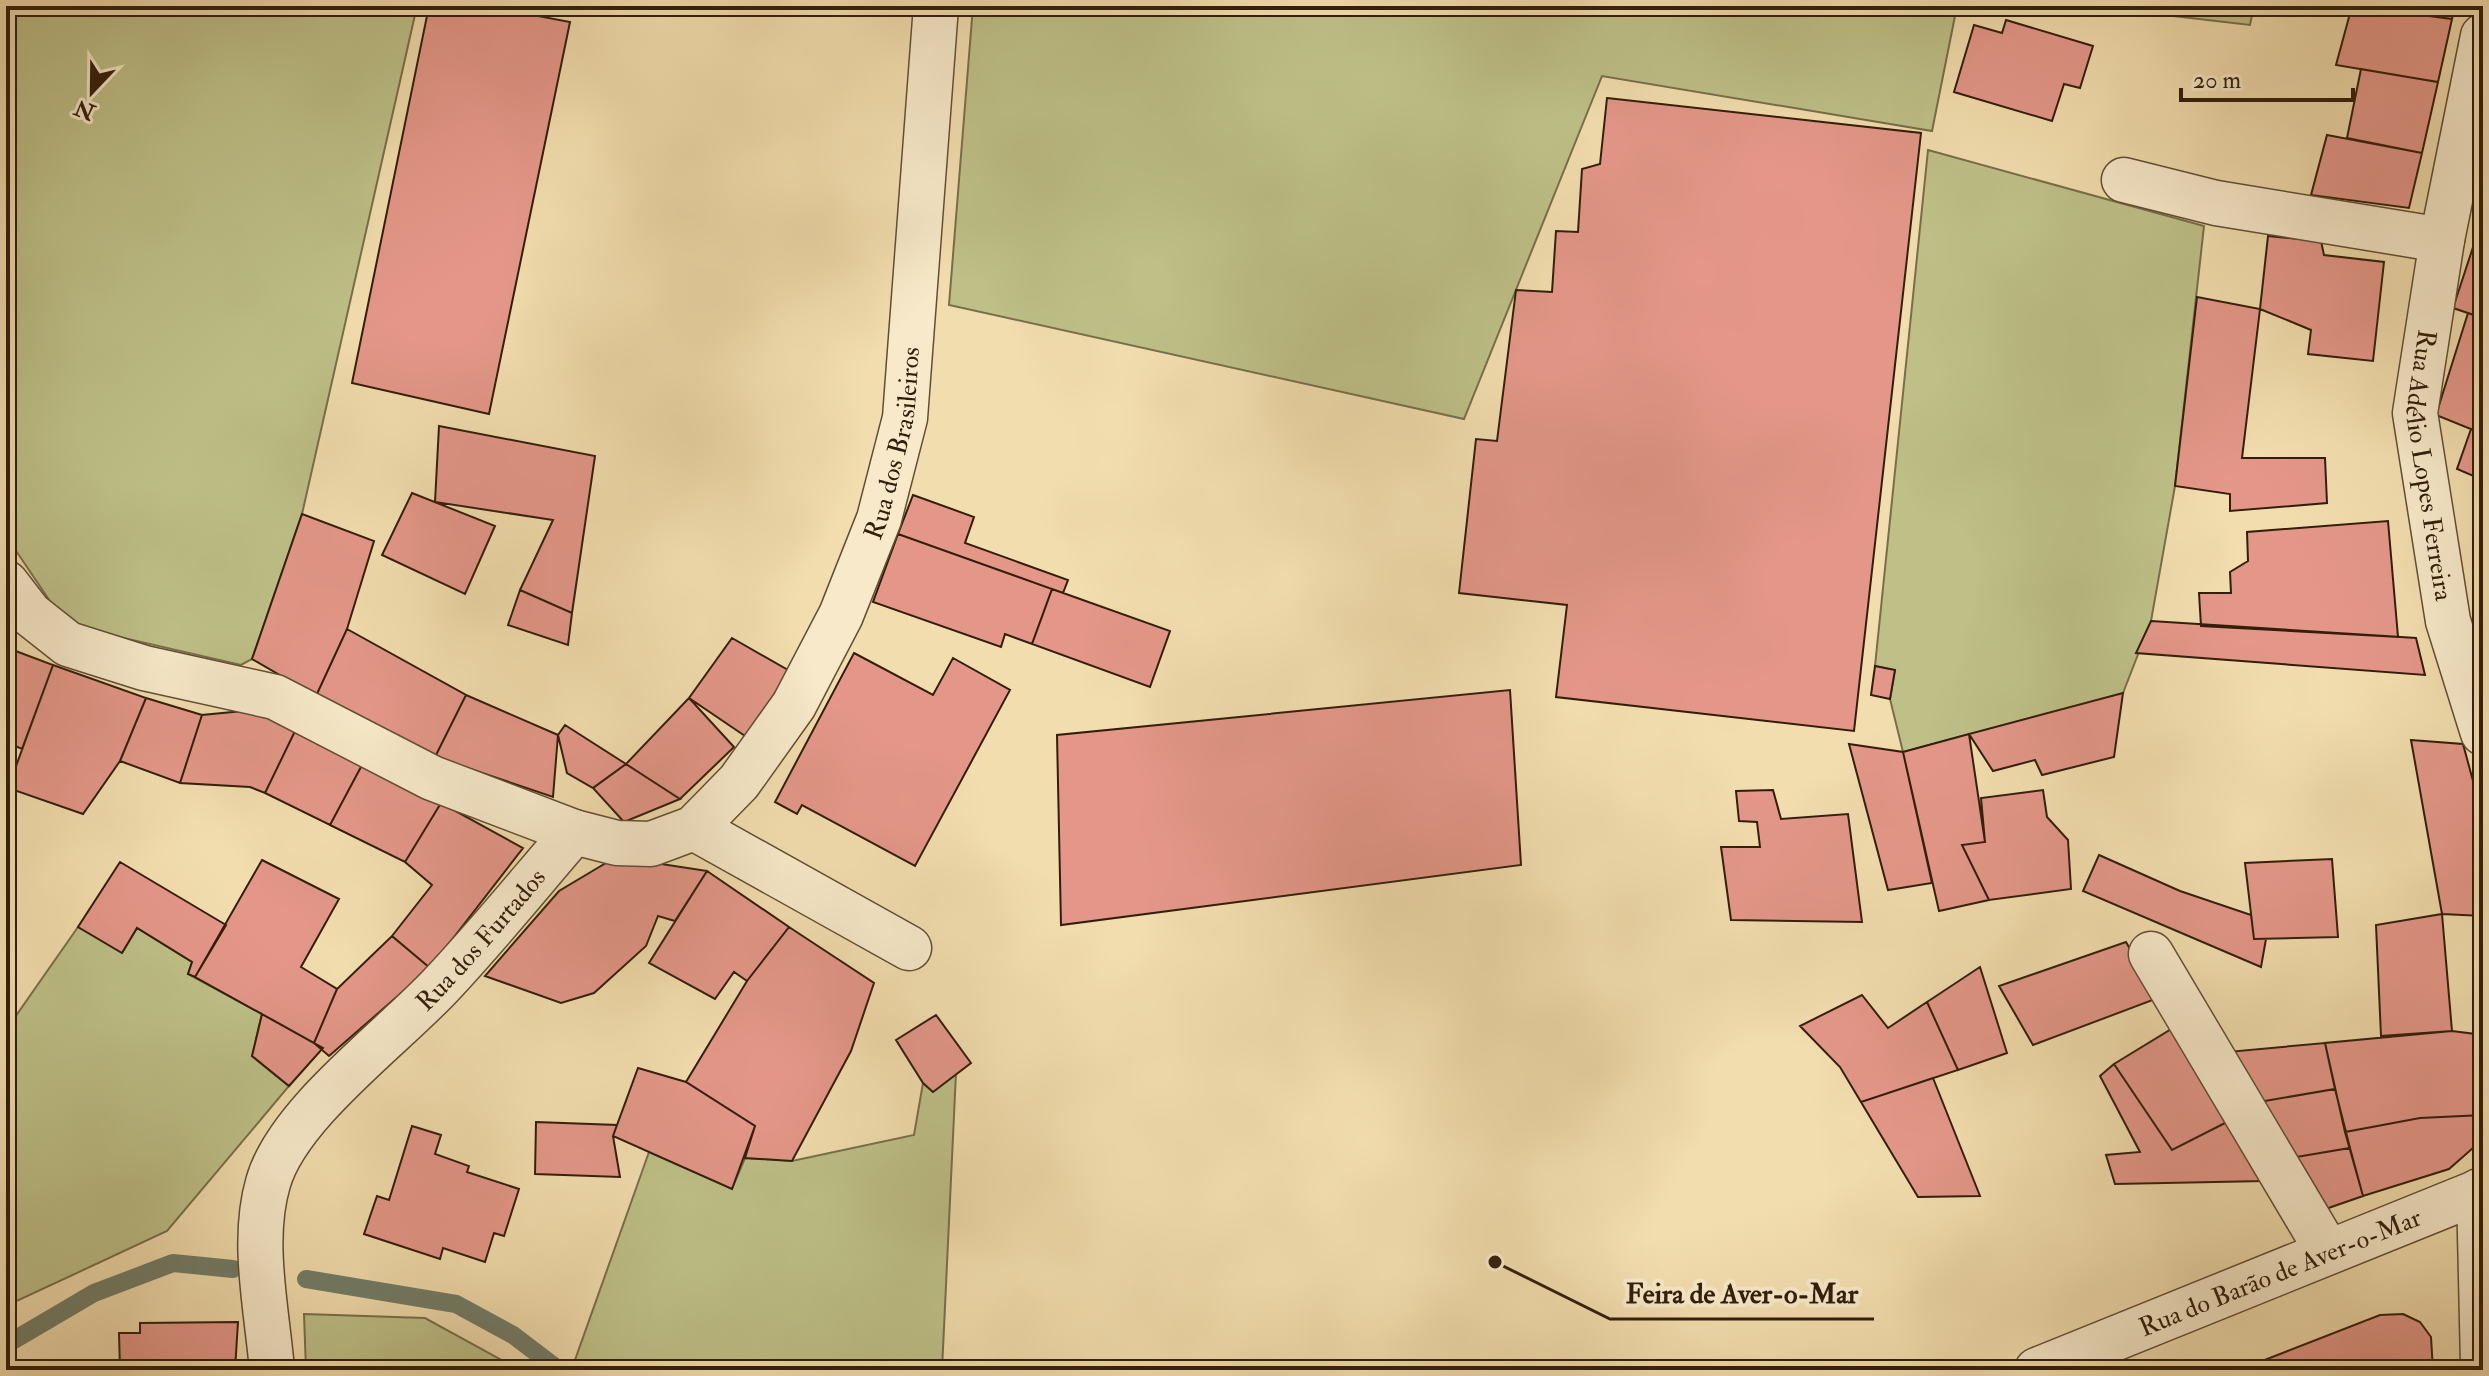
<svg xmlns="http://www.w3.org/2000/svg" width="2489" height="1376" font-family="'IM FELL Double Pica',serif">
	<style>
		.green { fill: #bec088; stroke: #786f4a; stroke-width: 2 }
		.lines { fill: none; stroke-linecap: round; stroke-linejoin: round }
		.stream { stroke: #727d69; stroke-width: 18 }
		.building { fill: #e49789; stroke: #321e0b; stroke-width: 2 }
		.minor-casing { stroke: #624e34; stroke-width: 47 }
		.minor { stroke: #f7e9ca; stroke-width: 44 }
		.labels { text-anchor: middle; stroke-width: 8; stroke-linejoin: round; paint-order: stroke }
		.street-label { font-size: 26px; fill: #321e0b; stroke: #f7e9ca }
		.leader { fill: none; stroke: #321e0b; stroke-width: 3 }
		.callout-dot { fill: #321e0b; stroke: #f7e9ca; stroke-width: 3 }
		.callout-label { font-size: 28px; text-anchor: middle; font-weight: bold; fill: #321e0b; stroke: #f7e9ca; stroke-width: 8; stroke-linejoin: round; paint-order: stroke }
	</style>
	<rect width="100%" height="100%" fill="#f2ddae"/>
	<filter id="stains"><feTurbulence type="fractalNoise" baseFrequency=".0025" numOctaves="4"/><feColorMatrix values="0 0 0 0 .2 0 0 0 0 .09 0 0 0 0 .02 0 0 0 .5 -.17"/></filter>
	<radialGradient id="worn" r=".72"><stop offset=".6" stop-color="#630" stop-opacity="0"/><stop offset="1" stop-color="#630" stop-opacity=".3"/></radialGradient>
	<path class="green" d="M6,6H417L302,514L252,659L241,665L89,630L56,610L6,536Z
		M973,6H1957L1932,131L1602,76L1464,419L949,305Z
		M2087,6H2254L2250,25Z
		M1928,150L2204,226L2175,486L2151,621L2123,693L1903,752L1890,699L1895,670L1875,666Z
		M78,927L122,953L137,928L192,962L188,974L262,1014L252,1056L289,1086L167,1231L6,1306V1030Z
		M956,1073L942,1370H587L575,1360L649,1152L732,1189L745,1158L792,1161L914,1135L923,1083L933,1092Z
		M304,1314L425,1318L520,1370H306Z"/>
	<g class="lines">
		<path class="stream" d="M306,1279L456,1304L513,1335L559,1370
			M6,1341L14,1340L94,1293L173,1263L233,1269"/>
	</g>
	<path class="building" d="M429,6H486L570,22L489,414L352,383Z
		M2352,6L2452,19L2438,82L2336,65Z
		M2355,6H2455L2452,19Z
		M2006,20L2093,46L2080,88L2064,84L2052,121L1954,92L1974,25L2002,33Z
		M2361,69L2438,82L2422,153L2347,138Z
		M1607,98L1921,133L1854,731L1556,697L1567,605L1459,593L1476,439L1497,441L1516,290L1552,292L1556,231L1578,232L1582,169L1600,164Z
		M2327,135L2422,153L2409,208L2311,195Z
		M2477,235L2483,237V318L2453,308Z
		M2268,236L2321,241L2324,255L2384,262L2373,361L2308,354L2311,330L2260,309Z
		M2197,297L2260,309L2242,458H2325L2327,503L2230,511V494L2175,486Z
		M2468,313L2483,318V434L2436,415Z
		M439,426L595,456L572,613L520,590L553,520L435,502Z
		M2471,429L2483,434V480L2457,469Z
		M412,493L495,526L465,594L382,555Z
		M913,495L974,517L965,543L1068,580L1063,593L898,534Z
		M302,514L374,541L347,629L316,696L252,659Z
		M2388,521L2398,637L2201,626L2199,593H2231L2230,572L2248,561L2247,532Z
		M898,534L1052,589L1032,644L1005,634L1001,647L873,602Z
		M1052,589L1170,631L1150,687L1032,644Z
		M520,590L572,613L568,645L508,625Z
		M2151,621L2416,638L2425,675L2136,653Z
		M347,629L466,695L435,757L316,696Z
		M732,638L795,674L745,736L689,698Z
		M13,650L53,665L22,749L6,742V664Z
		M854,653L933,695L953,658L1010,690L915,866L802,805L797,814L775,802Z
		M53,665L146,698L120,761L83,814L8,788Z
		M1875,666L1895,670L1890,699L1871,695Z
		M1510,690L1521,865L1061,925L1057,735Z
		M2123,693L2114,757L2042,775L2035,760L1993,771L1969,734Z
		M466,695L558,735L553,797L435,757Z
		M146,698L202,715L180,783L120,761Z
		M689,698L734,747L680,799L626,764Z
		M243,711L276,715L297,727L265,793L250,787L180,783L202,715Z
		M565,725L626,764L593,788L567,773L558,735Z
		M297,727L362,765L330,825L265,793Z
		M1969,734L1985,842L1962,845L1989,900L1939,911L1903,752Z
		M2411,740L2463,744L2476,792L2483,857V916L2442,914Z
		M1849,744L1903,752L1932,883L1888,890Z
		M626,764L680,799L624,822L593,788Z
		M362,765L441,803L405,862L330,825Z
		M1773,790L1781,819L1848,814L1862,922L1731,920L1721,847H1760L1757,822L1739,821L1736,791Z
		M2043,790L2047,817L2068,840L2071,889L1989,900L1962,845L1985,842L1981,798Z
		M441,803L523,848L430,968L392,936L432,885L405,862Z
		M2099,855L2180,891L2251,915L2254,939H2266L2261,967L2083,891Z
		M616,857L707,871L675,921L658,916L646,946L594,993L561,1003L485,976L559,891Z
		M2332,859L2338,937L2254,939L2245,863Z
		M262,860L339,899L301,967L337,989L314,1043L195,977Z
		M120,862L226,925L195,977L188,974L192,962L137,928L122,953L78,927Z
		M707,871L789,927L747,981L734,972L715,999L649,963Z
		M2442,914L2452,1031L2381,1036L2376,925Z
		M789,927L874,983L851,1051L792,1161L745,1158L755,1126L686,1082L747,981Z
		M392,936L430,968L329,1056L314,1043L337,989Z
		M2126,942L2158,998L2033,1045L1999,986Z
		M1980,967L2007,1053L1958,1070L1927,1002Z
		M1862,995L1888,1028L1927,1002L1958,1070L1861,1102L1840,1067L1800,1026Z
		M262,1014L323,1048L289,1086L252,1056Z
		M936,1015L971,1063L933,1092L923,1083L896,1040Z
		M2178,1025L2231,1120L2172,1150L2114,1064Z
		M2452,1031L2483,1035V1115L2420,1118L2345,1132L2325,1043Z
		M2325,1043L2335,1089L2259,1102L2227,1052Z
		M2114,1064L2172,1150L2231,1120L2264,1181L2115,1184L2106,1155L2140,1152L2100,1076Z
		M638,1068L686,1082L755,1126L732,1189L613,1136Z
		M1933,1078L1980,1196L1918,1197L1861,1102Z
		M2335,1089L2350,1148L2285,1159L2259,1102Z
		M2483,1115V1128L2473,1148L2449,1169L2363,1196L2345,1132L2420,1118Z
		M536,1122L617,1125L613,1136L620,1177L535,1174Z
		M412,1126L441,1135L435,1154L469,1166L467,1172L519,1189L504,1236L494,1233L485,1262L443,1248L440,1259L364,1234L377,1196L389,1200Z
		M2350,1148L2363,1196L2314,1213L2285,1159Z
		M2403,1314L2420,1322L2431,1337L2433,1370H2239L2380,1315Z
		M238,1322L235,1370H120L119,1333H140V1323Z"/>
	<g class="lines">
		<defs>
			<g id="minor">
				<path id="s1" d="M2483,36L2442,240L2415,413L2448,621L2483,733"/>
				<path d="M2124,180L2216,203L2442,240"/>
				<path d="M6,583L30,614L68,644L144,668L275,697L432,778L574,832"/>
				<path d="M694,828L909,948"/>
				<path d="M2151,954L2328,1252"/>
				<path d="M2479,1191L2483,1364"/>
				<path id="s2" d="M272,1370C267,1310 251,1241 268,1183C287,1114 392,1038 442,984C488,935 530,883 574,832L617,843L651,844L694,828L739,782L794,705L841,615L879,519L905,418L936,6"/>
				<path id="s3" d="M2037,1370L2483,1190"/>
			</g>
		</defs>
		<use href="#minor" class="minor-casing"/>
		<use href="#minor" class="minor"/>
	</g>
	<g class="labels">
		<g class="street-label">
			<text dy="9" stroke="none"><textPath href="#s2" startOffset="1222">Rua dos Brasileiros</textPath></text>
			<text dy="9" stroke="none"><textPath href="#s1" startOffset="436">Rua Adélio Lopes Ferreira</textPath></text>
			<text dy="9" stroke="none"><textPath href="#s2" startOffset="514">Rua dos Furtados</textPath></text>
			<text dy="9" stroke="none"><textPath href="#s3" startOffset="262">Rua do Barão de Aver-o-Mar</textPath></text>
		</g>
	</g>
	<path class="leader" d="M1495 1262L1610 1319H1874"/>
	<circle class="callout-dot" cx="1495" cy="1262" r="8"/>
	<g class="callout-label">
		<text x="1742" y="1303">Feira de Aver-o-Mar</text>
	</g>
	<rect width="2489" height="1376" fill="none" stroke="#f2ddae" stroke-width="32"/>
	<rect x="8" y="8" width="2473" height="1360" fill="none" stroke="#321e0b" stroke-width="4"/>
	<rect x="16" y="16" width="2457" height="1344" fill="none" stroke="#321e0b" stroke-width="2"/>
	<g transform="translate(92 92) rotate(202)" stroke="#f7e9ca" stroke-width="6" paint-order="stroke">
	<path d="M0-6L14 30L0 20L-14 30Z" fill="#321e0b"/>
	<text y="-12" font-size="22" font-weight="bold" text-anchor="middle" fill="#321e0b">N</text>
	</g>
	<path d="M2181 88v12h172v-12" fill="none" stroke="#321e0b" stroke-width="4"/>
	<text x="2193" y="88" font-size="24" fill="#321e0b" stroke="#f7e9ca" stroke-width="6" paint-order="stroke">20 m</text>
	<rect width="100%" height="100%" filter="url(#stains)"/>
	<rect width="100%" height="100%" fill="url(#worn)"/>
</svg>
